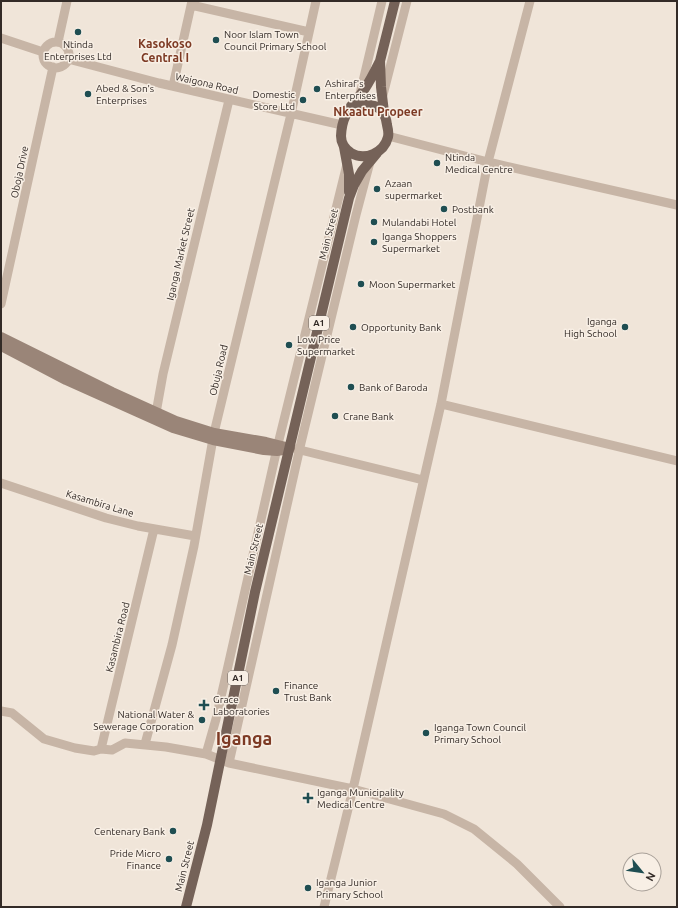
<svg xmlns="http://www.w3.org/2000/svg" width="678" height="908" font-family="Ubuntu,sans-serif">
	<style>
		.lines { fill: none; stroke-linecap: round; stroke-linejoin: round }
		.street { stroke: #c7b5a6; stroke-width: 9 }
		.secondary { stroke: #9a8578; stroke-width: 10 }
		.primary { stroke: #756258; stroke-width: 10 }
		.poi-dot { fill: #1f4e52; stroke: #f8efe5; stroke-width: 1.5 }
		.labels { text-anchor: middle; stroke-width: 3; stroke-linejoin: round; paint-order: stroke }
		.shield { fill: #f8efe5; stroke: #6e6660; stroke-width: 1 }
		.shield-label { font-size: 9px; font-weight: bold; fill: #332b27 }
		.poi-label { font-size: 10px; fill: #332b27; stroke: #f8efe5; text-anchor: start }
		.street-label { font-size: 10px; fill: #332b27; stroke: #f8efe5 }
		.quarter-label { font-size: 12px; font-weight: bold; fill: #7d3a24; stroke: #f8efe5 }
		.town-label { font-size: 18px; font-weight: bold; fill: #7d3a24; stroke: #f8efe5 }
	</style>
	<rect width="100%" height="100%" fill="#f0e5d9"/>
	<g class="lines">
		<path class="street" d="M191,5L309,32
			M1,38L43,52
			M58,42L67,1
			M43 55a13 13 0 1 1 26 0a13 13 0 1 1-26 0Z
			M68,59L159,83L342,125
			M173,86L192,1
			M360,94L382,1
			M383,95L407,1
			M388,136L488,162L677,205
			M1,304L53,67
			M441,404L677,461
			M156,413L163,374L229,100
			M296,449L423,480
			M1,483L106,518L138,526L195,536
			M1,711L12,713L44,739L75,748L94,751L101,749L112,750L125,743L166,747L206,754L229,763L353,789L444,814L474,829L517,864L560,907
			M145,744L172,645L194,546L214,433L291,114L316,1
			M101,749L154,529
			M206,754L216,719L233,644L278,444L347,164
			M229,763L301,443L356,215L370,162
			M324,907L353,789L441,404L488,162L530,1"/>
		<path class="secondary" d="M1,337L112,392L176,421L214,433L266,442L290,448
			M1,346L66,380L173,428L213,440L264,450L277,451L288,449"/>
		<path class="primary" d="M351,106C369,102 385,104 387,125C388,129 389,133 388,137C384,153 365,161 351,153C345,149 341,144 341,136C342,113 352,107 364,90C370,81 375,71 380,61
			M384,112L381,87L380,61L395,1
			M344,147L349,174V192
			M186,907L207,825L255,592L349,198L354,185L362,171L377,153"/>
	</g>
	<g class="poi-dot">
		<circle cx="78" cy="32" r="4"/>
		<circle cx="216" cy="40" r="4"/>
		<circle cx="317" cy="89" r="4"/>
		<circle cx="88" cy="94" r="4"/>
		<circle cx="303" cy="100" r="4"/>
		<circle cx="437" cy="163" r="4"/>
		<circle cx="377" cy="189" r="4"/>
		<circle cx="444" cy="209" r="4"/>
		<circle cx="374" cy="222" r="4"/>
		<circle cx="374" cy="242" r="4"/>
		<circle cx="361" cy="284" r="4"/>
		<circle cx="353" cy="327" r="4"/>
		<circle cx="625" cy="327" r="4"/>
		<circle cx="289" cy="345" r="4"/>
		<circle cx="351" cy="387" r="4"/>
		<circle cx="335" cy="416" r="4"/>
		<circle cx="276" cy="691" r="4"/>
		<path d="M202 699h4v4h4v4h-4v4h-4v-4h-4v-4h4z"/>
		<circle cx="202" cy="720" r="4"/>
		<circle cx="426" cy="733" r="4"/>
		<path d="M306 792h4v4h4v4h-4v4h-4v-4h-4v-4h4z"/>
		<circle cx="173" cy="831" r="4"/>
		<circle cx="169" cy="859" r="4"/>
		<circle cx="308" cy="888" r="4"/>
	</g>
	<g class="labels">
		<g class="shield">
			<rect x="309" y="316" width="20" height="14" rx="3"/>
			<rect x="228" y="671" width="20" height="14" rx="3"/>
		</g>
		<g class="shield-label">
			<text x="319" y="326">A1</text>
			<text x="238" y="681">A1</text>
		</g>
		<g class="poi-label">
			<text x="224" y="38">Noor Islam Town<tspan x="224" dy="12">Council Primary School</tspan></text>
			<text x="78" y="48" text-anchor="middle">Ntinda<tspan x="78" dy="12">Enterprises Ltd</tspan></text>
			<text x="325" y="87">Ashiraf's<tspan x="325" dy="12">Enterprises</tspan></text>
			<text x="96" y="92">Abed &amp; Son's<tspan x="96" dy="12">Enterprises</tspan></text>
			<text x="295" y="98" text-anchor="end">Domestic<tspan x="295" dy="12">Store Ltd</tspan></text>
			<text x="445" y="161">Ntinda<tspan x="445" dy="12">Medical Centre</tspan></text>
			<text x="385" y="187">Azaan<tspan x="385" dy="12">supermarket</tspan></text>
			<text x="452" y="213">Postbank</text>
			<text x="382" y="226">Mulandabi Hotel</text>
			<text x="382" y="240">Iganga Shoppers<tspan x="382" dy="12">Supermarket</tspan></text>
			<text x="369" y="288">Moon Supermarket</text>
			<text x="617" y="325" text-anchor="end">Iganga<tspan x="617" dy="12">High School</tspan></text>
			<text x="361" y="331">Opportunity Bank</text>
			<text x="297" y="343">Low Price<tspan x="297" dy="12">Supermarket</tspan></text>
			<text x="359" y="391">Bank of Baroda</text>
			<text x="343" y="420">Crane Bank</text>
			<text x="284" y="689">Finance<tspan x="284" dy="12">Trust Bank</tspan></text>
			<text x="213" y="703">Grace<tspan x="213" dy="12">Laboratories</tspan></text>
			<text x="194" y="718" text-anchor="end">National Water &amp;<tspan x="194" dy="12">Sewerage Corporation</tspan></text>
			<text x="434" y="731">Iganga Town Council<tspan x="434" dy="12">Primary School</tspan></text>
			<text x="317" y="796">Iganga Municipality<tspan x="317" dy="12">Medical Centre</tspan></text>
			<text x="165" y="835" text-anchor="end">Centenary Bank</text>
			<text x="161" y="857" text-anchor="end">Pride Micro<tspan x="161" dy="12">Finance</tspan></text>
			<text x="316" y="886">Iganga Junior<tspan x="316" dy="12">Primary School</tspan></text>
		</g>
		<g class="street-label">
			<text transform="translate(207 83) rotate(13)" y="4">Waigona Road</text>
			<text transform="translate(19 172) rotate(-78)" y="4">Oboja Drive</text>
			<text transform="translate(328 234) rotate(-76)" y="4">Main Street</text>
			<text transform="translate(180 254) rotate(-77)" y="4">Iganga Market Street</text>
			<text transform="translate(218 370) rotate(-77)" y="4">Obuja Road</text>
			<text transform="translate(100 503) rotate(17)" y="4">Kasambira Lane</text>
			<text transform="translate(253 549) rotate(-76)" y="4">Main Street</text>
			<text transform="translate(117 637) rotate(-76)" y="4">Kasambira Road</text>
			<text transform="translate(184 866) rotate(-76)" y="4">Main Street</text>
		</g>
		<g class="quarter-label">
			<text x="165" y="48">Kasokoso<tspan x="165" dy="14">Central I</tspan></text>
			<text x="378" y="116">Nkaatu Propeer</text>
		</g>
		<g class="town-label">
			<text x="244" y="745">Iganga</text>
		</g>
	</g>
	<rect width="678" height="908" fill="none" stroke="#332b27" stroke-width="4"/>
	<g transform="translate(642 872) rotate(119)"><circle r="19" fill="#f8efe5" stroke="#a9a199"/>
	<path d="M0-3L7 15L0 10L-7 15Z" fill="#1f4e52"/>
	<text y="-6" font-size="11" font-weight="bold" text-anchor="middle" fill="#332b27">N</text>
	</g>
</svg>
